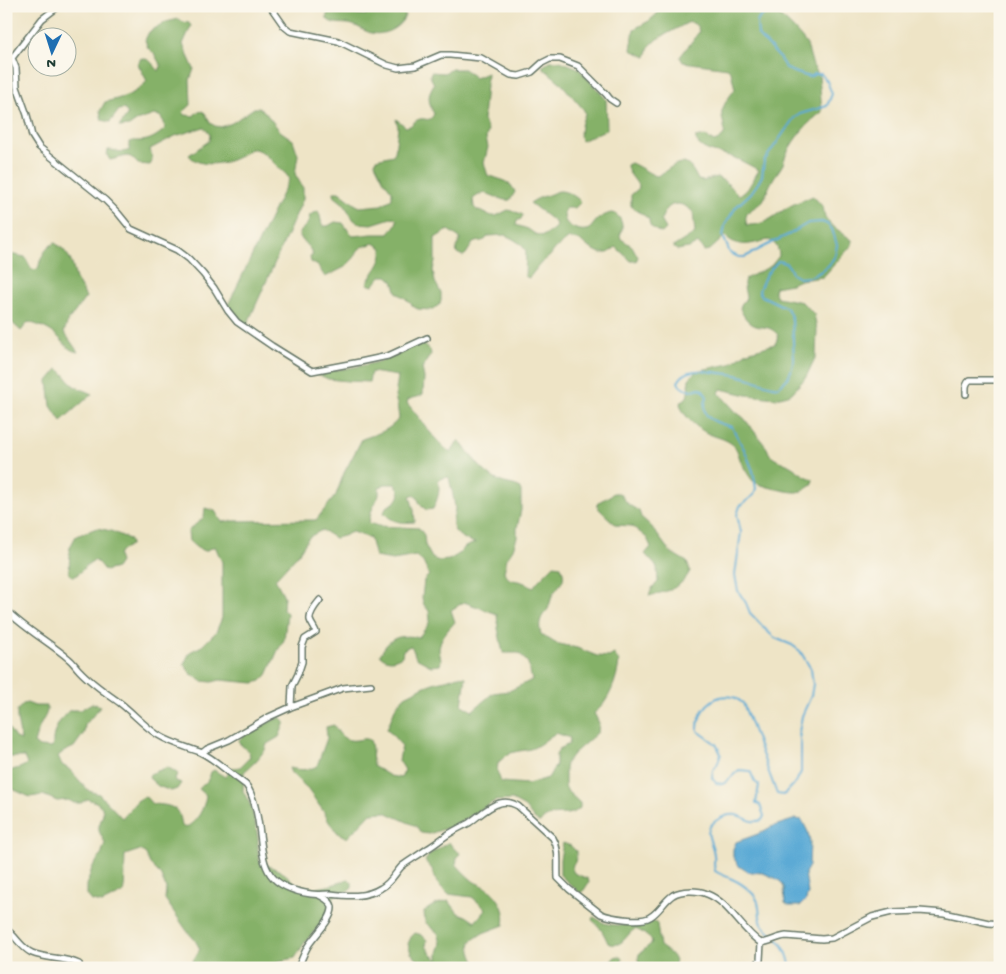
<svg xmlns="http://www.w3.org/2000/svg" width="1006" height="974" font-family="'Gochi Hand',sans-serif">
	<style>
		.forest { fill: #85b168; stroke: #52774e; fill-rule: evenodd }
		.water { fill: #5baad5; stroke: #3d7484 }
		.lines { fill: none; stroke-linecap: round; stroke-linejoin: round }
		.stream { stroke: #5baad5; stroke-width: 2 }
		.minor-casing { stroke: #677767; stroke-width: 8 }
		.minor { stroke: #fff; stroke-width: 5 }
	</style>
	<rect width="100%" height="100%" fill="#fbf7ec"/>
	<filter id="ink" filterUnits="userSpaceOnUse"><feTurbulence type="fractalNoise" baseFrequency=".02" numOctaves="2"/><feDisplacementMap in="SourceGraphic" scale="10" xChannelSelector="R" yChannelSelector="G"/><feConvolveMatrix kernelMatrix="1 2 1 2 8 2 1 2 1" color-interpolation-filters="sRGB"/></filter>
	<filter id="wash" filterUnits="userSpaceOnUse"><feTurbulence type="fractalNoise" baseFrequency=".0096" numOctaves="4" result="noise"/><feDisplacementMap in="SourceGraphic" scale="20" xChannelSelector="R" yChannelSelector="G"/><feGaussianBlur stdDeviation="1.12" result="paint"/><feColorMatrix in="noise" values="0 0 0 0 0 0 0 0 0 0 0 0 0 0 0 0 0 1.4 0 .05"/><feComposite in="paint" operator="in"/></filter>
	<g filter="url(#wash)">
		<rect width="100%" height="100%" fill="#eee4c6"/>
		<path class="forest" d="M372,6L395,9L398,6H413C406,12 407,11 404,18C398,29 383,36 371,33C364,31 359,27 353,25C344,22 333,26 327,19V14L329,12L365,15L367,14L368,8Z
			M658,6H772L774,11L790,25L801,37L807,45L813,66L819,75L822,112C807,123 795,137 787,153C785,157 784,161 783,164C780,170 775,175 772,181C769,186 767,193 764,199C758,209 741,209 747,225C768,226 777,212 794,204C800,201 807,199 813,196L823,207L825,217L831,225L852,240V245L823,277L800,280L791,284L775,287L774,291L777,297L802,302L814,314L817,330L816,356L806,377L792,393L788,395L776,398L747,395L721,389L719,393L736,412L744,418L767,448C771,462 782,460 792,467C800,472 803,476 813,479L812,485C808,487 804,491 798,492C791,493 759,486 753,481C750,478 743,466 741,462C739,457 738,451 735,447C729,440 720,438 711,435C699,430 682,416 680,403L687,397L688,393L689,379L696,371L730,364L747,352L775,344L777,340L778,335C768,323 761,330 752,324C747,321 742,314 740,308L742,303L746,299C746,292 742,286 745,279L771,266L779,256C779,249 776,243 769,240C751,243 741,250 725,236L710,250L704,251L698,243L689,248L677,250L673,247L695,233L693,212C679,199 667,202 661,220L666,229L662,233C655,230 649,228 649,219L631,206V195L639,188C636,179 627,174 627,165L631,163C637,165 653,176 657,176C660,175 664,172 667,170C684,157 690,163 698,180L703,181L717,177L727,183L739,195L747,190L759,170C749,165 737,158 726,155C714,152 700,151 695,138L705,136L714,142C733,136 720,122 722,111C724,103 730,96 735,89L731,72L728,68L683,62L680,57L699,32C698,26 695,23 689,22L657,39L649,47L646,57L631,50L634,29L649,21L657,14Z
			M179,19L183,22L189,23L191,26L183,44L184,47L194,69L190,80L191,105L183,112L185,115L194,116L196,113L202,111L205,113L210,123L215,126L221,127L232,123L254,108H259L264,111L280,131L293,140L298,155L295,174L303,188V199L247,325L238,320L228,305L289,179C286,172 281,171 276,165C270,159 263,150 254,149C248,148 245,154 240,156C227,164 199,169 189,155L209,141L210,135L204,127L175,136L150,149C151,154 154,161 150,165L138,164L131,157L127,156L110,160L107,155L108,150C118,150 120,154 130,150V142C137,140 131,141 139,141C150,141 157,136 165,129L164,122L160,116L154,115L136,121L129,126L119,127L128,114L124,109L119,110L110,122L102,120L100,111L105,102C121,98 136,95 147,81L138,64L141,58L149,60L159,71L161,66L155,55L148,48L145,40L149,32L166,22Z
			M550,61H560L578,68L606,99L607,129L581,141C579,132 581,123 585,114L584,110L560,82L542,67Z
			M452,69H464L475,78L487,73L483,120L488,130L486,138L488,147L484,163L488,176C498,178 512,182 515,192L510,200C501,202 489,191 481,194C480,194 474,198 473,199L474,207L477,210L492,216H496L508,210L519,213L523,215L521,219L517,221L516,225L528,229L535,234L543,236L554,229L556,226L555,222L530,203C536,199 541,197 548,195C552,194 555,191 560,191C567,191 577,197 581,202L575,208H566L564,212C564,212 564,219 565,220C567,227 582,233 589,229C592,227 594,223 597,220C600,217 607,214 611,213C621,213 625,228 620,235L621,239L632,246L638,257L636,261H631L616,247L608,253H600L588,247L581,241L569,238L555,249L550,256L540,264L529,278L525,276L526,251L521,244L513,239L505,235L488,236C485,243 478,240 473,243L466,254L463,256L457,253L456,249L460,240V238L448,230L435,238V262L433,270L435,282L441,293V301L439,305L431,310L418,309L414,307L405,298L397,293L393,281L387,276H381L373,286L367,284C372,271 384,264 382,248L374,243L362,247L358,250L354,258L345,267L325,277L318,266L311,262L310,257L313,255C310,246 301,242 299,233L308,223L310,215L318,211C321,216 320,221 323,226H328L335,222L343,223L350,233L353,236L372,234H389L396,224L397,220L394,217L372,224L358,223L353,219L344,204L334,196V192H339L356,205L360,207L381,205L392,199V191L384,181L375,163L376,159L393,155L395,152L398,127L396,119L406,127L410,126C413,124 415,120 420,119C427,118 429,123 434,114C428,102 427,95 434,84L430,76L431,72L444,73Z
			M55,243L63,249L69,257L72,264L76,279L86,297L68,321L64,332L78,352C67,350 66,344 58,337C50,329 39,325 28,322L21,331L6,317V253L9,254L25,257L32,270L38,269C41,258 44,248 55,243Z
			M415,344H423L430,350L431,354L422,368L424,378L423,394C419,398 413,397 408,400L407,403C422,420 433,440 451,453L459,440C471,455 482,473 499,481C505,484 513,484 519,487L521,491V510L517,528V537L513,549L507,558L504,572C509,582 512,579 522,582C526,583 529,586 533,588L537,582L554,565L561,566C567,581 561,582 553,594C551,598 550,604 548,609C545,613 546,611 543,615C539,621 539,628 541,634L555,643L577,648L597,656L609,657L614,654L619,662C617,679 609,703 594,713L599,723L598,732L573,754L566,763L565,769V786L568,792L580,803V808C578,810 575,812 572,813C561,816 547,811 540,823L534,819L525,807L512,800L495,801L453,826L429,834L421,833L416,826L385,812L371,813L347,838L338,833L329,822L324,812L306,787L291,773L289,768C300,770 307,771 317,766L327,738L326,727L334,725C339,735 345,742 357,740C363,739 364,738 370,740C373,749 372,757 373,766L390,776L401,778L405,770L399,760L402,746L387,729L396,706L405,696L425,686L436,682L446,680L458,676L466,677L462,705L472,711L493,693L509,691L532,680L528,663L519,653H503L498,628L497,614L464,602L451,610L455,622C448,630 439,638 439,650C440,656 442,659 440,665L431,666L416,658L412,647L410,646L403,650L402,656C393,661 388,662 380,655C390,636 399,635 419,637L428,625L430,620L429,611L424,605L422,598L424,580L429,575L423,562L416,556L393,560L375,557L370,538L352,532L343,536L335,538L322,530L309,537L299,553L275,579L284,596L283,609L287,613L284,640L278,650L267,675L261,681L254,683L220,680L212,682L202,681L191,674L184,664L190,652L202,646L216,632L222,618V562L215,546L205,551L197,548L189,541L188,531L204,517L205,508L215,511L222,522L230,521L316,520L336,495L344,473L362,439C376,434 390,431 399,418L397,404L395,397L398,376L371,372L369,382L347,381L328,379L315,373C347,368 389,365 415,344ZM449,477C451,487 454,498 455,508C455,513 453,516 453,520C451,535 465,539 475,543L465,547L459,554L449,560L439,561L432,558L425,545L424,535L419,528L379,526L369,523L371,512L379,495V488L385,484H395C405,496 397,502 386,507L384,513C393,523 403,523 415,522L414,510L410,496L413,495L417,497L420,504L426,510L433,509C437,500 441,491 438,480L442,478ZM556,733L570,738L569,744L559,749L556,755V765L548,778L528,784L501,782L497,771L498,763C502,759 506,755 511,753C519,750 528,751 535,747C543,743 548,737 556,733Z
			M58,369L63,373L74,386L92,394L61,421L51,406L48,381Z
			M613,493H619L629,505L639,511L641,517L651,526L670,552L687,562L690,571C681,589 667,591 649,596L652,588L658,582L657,567L645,554L651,547L647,538L632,526L616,525L599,509L597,504C602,498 607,500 613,493Z
			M97,528L111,531L129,539L131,544L120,552L118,556L120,562L116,568L105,571C101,567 99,562 94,560C86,564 82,572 74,577L69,574L70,547L76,536Z
			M27,703L35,706H47C48,715 43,718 40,726C37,731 36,737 34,743L39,747L52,748C53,745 53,742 53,739C54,729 62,716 70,710H80L92,703L101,706L85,725L84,733L74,747L63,752L58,756L62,765L69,769L89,791L99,794L122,818L137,801L145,796L152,804C161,805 174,804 179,814C181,817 181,822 182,826L185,828C198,821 204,809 206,795L199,789C206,781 208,783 211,772L214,770L225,777L233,768L240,767L250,757L249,752L239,743V740L248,732L280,717L285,722L279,737L267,744L265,750L256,761L244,772L243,791L250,804L255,822L258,838V851L260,863C268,866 278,869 285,874C290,878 293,882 298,885C313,892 334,885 348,879L352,882V887L346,892L338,891L329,905V911L320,925L305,942L295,958L279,961L271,968H191V964L200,949L195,940L187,931L165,899L166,888L160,874L150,864L146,854L140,850L125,855C124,868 126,880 123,893L102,903L92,901L87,895V885L92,868L101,855L105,843L99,831V826L103,814L102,807L96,802L87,799L81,803H74L68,800L57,801L43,795L30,797L8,787L6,785V772L22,767L27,764L24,757H6V724L15,738L21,740L17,719V711L23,704Z
			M168,767L178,774L175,778L176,781L181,783L177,789L171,791L158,786L149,778L150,774Z
			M449,842L453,848L460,853L457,858L456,864C461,870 467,876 473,881C477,884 483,885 487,888C499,897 507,911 504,925L483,933L471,941C469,951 473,960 480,968H425L411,953L408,944L411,937L415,933L422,935L427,940L426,946L432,955L438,960V953L441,943L438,933L425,922L424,912C432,905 439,903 449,901L458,913L466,916L475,922L486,909L472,897L448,894L437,883L432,869L425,861L430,854Z
			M563,843L571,846L576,851V861L573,864L572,869L574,873L588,879L589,882L584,890L580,893L560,875V859Z
			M593,917C597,918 600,921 604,923C618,928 640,923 654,921L657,924L660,946C670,953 675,955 676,968H637L640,966L638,960L639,954L651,944L652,940C646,936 642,931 635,929C625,935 623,949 608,943C604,934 600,926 592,920Z
			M618,956L623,959L621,963L623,968H606V965L615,957Z"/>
		<path class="water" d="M796,819L802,820L808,832L810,842L809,866L805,873L808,893L806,900L800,906H789L785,903L784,887L780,881L775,878L763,873L748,872L739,866L733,857V849L736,842L758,834L771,827Z"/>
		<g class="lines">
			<path class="stream" d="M771,6L767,13L760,17L757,22L758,35L761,39L767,44L778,56L785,67L791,71L809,77L815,74H821L827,81L832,94L827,106L800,114L794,118L764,161L762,176L758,183L751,193L736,207L725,225L723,236L730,253L739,257H745L773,242L790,234L808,223L822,222L827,224L832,229L837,245L835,256L829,265L820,272L810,277L799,278L792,274C790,266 787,262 778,261C768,272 764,276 759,291L762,296L787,308L792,319L794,360L791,371L786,380L778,387C764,385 753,379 740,376C734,374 727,374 720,373C706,371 686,366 678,382C681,390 691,392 699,388L703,390L707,397C698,419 715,422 732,427L745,451L753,471L756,489L754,495L740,506L737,515L741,532L735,575L738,591L746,603L750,613L767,631L775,638L792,645L800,651L811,669L813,684L811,696L802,716L799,732L801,746V772L796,782L784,795L777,794L743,703C740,701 736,698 733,697C712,692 697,712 698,731L716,744L721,754L717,765L713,770L712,778L716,783L723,784C729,780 733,775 739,770L750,771L755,782L759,785L756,803L760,805L764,816L762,820C749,824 746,817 736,815C729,814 722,817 717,820C700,831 713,841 714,855C715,861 713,863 715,871C721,875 726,876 732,879C739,882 746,887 751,892C763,902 757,914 762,924C766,931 773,934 778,940C785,947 790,958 790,968"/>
		</g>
	</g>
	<g filter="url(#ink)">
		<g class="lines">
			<defs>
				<path id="minor" d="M270,6L284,26L290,31L338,41L387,65L398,68L415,66L441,55H450L481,58L511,75L519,76L532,72L542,63L550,59H560L578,66L606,94L610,99L616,103
					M12,58L16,68L17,87L27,115L32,136L39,147L70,172L105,200L118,213L131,229L177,250L189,259L203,274L214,288L228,311L237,322L272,346L312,371L360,362L388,356L427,338
					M6,61L12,58L42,19L59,6
					M966,394C966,388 965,384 970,380H1000
					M6,610C25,629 49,642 69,659C73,662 75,666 79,670C91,683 106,693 120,703C133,713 144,726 158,735C171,743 186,747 200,752C213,758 223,768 234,776C238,779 242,782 246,785C251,791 253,799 255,806C267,850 251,885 311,894C317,895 324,894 330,894C348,896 365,898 381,888C391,883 395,873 402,866C410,860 419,855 427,849C436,844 443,837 452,832C457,829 463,826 469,823C479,816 488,806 500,803C507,801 512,803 518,806L553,838C560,850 557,864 558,878L569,889L601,914C611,918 641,923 650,917C659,912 664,901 673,895C681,890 698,890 707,894C729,902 742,931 761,943
					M291,707L292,686L298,674L302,662V647L305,639L316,632C315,628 311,624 310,620C309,613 316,605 320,600
					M202,753L207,749L229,740L269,717L291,707L343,688L371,685
					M6,929C16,936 21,948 32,953C47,959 64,957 79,964
					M298,968C301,961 304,953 308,946C314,936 332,920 332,908C332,901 324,898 319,895
					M752,968L756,966L760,960L761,943C770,942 777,937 786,936L822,939L832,938L872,917L892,912L919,911L944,913L989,923L1000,924"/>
			</defs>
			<use href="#minor" class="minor-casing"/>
			<use href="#minor" class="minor"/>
		</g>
	</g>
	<rect width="1006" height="974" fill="none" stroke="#fbf7ec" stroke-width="25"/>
	<g transform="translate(52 52) rotate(184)"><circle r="24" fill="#fbf7ec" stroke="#a3ada2"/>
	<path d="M0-4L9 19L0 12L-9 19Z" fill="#1f6fb2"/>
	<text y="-8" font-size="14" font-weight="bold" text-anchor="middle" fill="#1f3d34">N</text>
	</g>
</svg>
